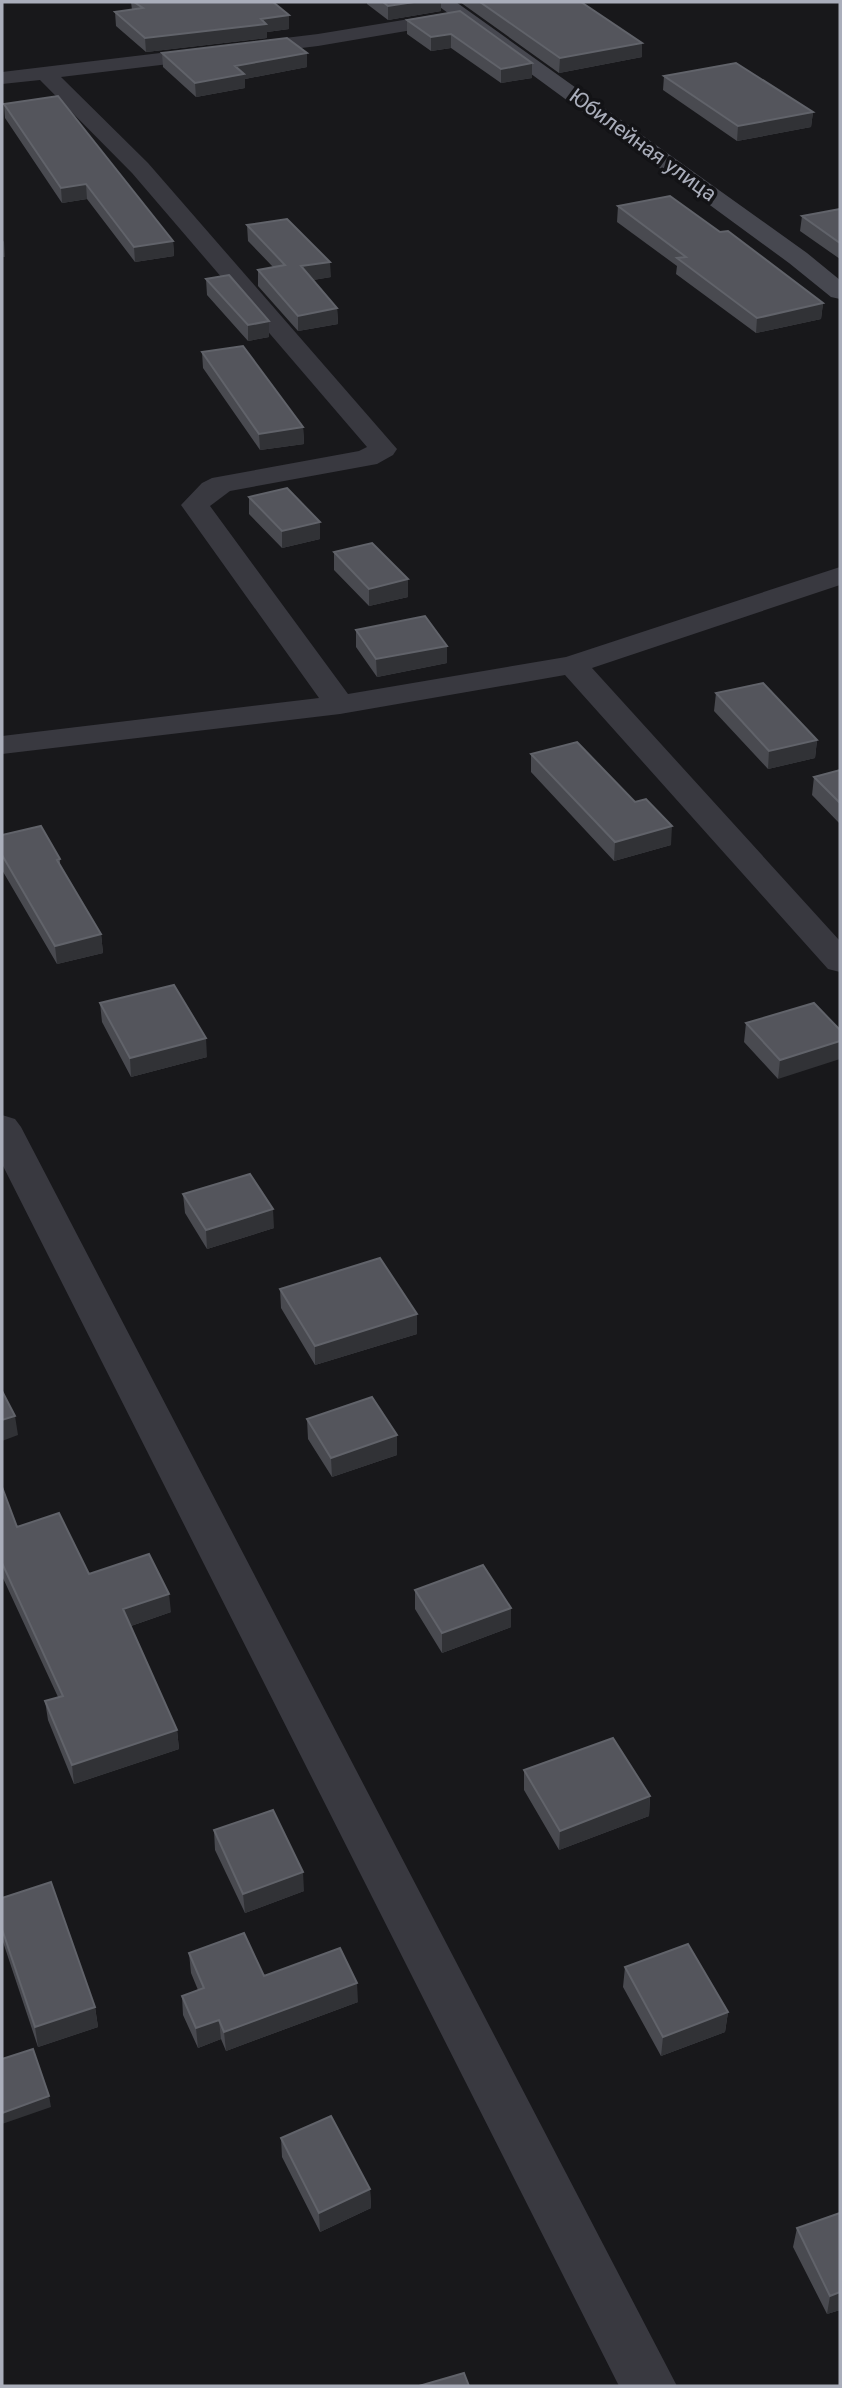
<svg xmlns="http://www.w3.org/2000/svg" width="842" height="2388" font-family="Roboto,sans-serif">
	<style>
		.lines { fill: none; stroke-linecap: round; stroke-linejoin: round }
		.street { fill: #393940; fill-rule: evenodd }
		.secondary { fill: #474850; fill-rule: evenodd }
		.wall { fill: #494a50 }
		.shaded-wall { fill: #313236 }
		.building { fill: #54555c; stroke: #61636a; stroke-width: 2 }
		.labels { text-anchor: middle; stroke-width: 7; stroke-linejoin: round; paint-order: stroke }
		.far-street-label { font-size: 21px; fill: #aaaebb; stroke: #131316 }
	</style>
	<rect width="100%" height="100%" fill="#18181b"/>
	<g class="lines">
		<path class="street" d="M458,11L465,13L468,17L465,21L318,46L61,77L148,163L397,449L393,455L377,464L230,491L210,506L348,694L566,657L840,567V585L592,668L840,941V972L828,969L565,675L340,714L2,754V736L319,698L181,505L202,483L212,478L359,451L367,447L132,173L40,80L2,84V72L318,34Z
			M2,1115L15,1119L21,1127L677,2386H619L2,1164Z"/>
		<path class="secondary" d="M433,2H456L807,253L840,280V299L831,297L789,263Z"/>
	</g>
	<path class="wall" d="M131,2H273L289,29L267,32V38L146,52L116,26L115,12L132,10Z
		M367,2H441V11L388,20L367,4Z
		M460,2H581L642,43V57L559,73Z
		M460,11L532,63V78L501,83L451,48L431,51L407,34V20Z
		M162,53H307V67L245,79V88L196,97L163,67Z
		M664,76L813,112L811,127L737,141L663,90Z
		M4,104L173,241L174,256L135,262L87,199L62,203L5,118Z
		M618,206L720,232L823,303L821,319L756,333L676,274L677,266L617,222Z
		M840,209V259L800,231L802,216Z
		M247,225L331,277L313,280L337,308L338,324L298,331L258,286V270L273,267L248,241Z
		M206,279L269,321V337L248,341L207,295Z
		M202,352L303,427L304,444L260,450L203,368Z
		M249,497L320,539L282,548L249,514Z
		M334,552L408,597L369,606L334,570Z
		M356,630L447,663L377,677L356,647Z
		M716,693L817,740L815,758L768,769L714,711Z
		M531,754L671,845L614,861L531,772Z
		M840,770V824L812,795L814,777Z
		M2,835L60,859V865L101,934L103,953L57,964L2,870Z
		M100,1003L207,1057L131,1077L102,1022Z
		M814,1003L778,1079L744,1042L746,1023Z
		M183,1194L274,1228L207,1249L185,1213Z
		M280,1289L417,1334L315,1365L281,1308Z
		M307,1419L397,1435V1455L332,1477L308,1439Z
		M2,1487L17,1527L89,1574L171,1612L131,1626L177,1730L179,1749L74,1784L48,1720L45,1701L58,1697L2,1576Z
		M415,1590L511,1627L442,1653L415,1609Z
		M524,1770L650,1796L649,1816L559,1850L524,1790Z
		M214,1830L304,1891L245,1913L215,1850Z
		M2,1898L95,2007L98,2027L38,2047L2,1939Z
		M189,1953L264,1976L358,2002L226,2051L221,2039L198,2048L183,2015L182,1996L198,1990L191,1973Z
		M625,1967L728,2012L725,2032L661,2056L623,1987Z
		M281,2138L370,2189L371,2208L320,2232L282,2157Z
		M840,2213V2310L827,2314L793,2247L797,2228Z"/>
	<path class="shaded-wall" d="M414,2H441V11L388,20V6Z
		M289,15V29L267,32V38L146,52L145,38Z
		M451,34V48L431,51V37Z
		M642,43V57L559,73L560,58Z
		M307,53V67L245,79V88L196,97L195,83L235,66Z
		M532,63V78L501,83V69Z
		M813,112L811,127L737,141L738,126Z
		M86,184L87,199L62,203L61,188Z
		M4,241L5,257H2V242Z
		M173,241L174,256L135,262L134,247Z
		M330,262L331,277L301,282V266Z
		M823,303L821,319L756,333L757,318Z
		M337,308L338,324L298,331V316Z
		M269,321V337L248,341V325Z
		M303,427L304,444L260,450L259,434Z
		M320,522V539L282,548V531Z
		M408,579V597L369,606V589Z
		M447,646V663L377,677L376,659Z
		M817,740L815,758L768,769L769,751Z
		M672,826L671,845L614,861L615,842Z
		M101,934L103,953L57,964L55,946Z
		M206,1038L207,1057L131,1077L130,1058Z
		M840,1041V1059L778,1079L780,1060Z
		M273,1209L274,1228L207,1249L206,1230Z
		M417,1314V1334L315,1365V1346Z
		M15,1416L18,1435L2,1441V1420Z
		M397,1435V1455L332,1477L331,1458Z
		M169,1594L171,1612L125,1628L123,1609Z
		M511,1608V1627L442,1653V1633Z
		M177,1730L179,1749L74,1784L72,1765Z
		M650,1796L649,1816L559,1850L560,1831Z
		M303,1872L304,1891L245,1913L243,1894Z
		M357,1983L358,2002L226,2051L224,2032Z
		M95,2007L98,2027L38,2047L35,2027Z
		M728,2012L725,2032L661,2056L663,2037Z
		M219,2020L221,2039L198,2048L196,2028Z
		M49,2096L51,2107L2,2124V2113Z
		M370,2189L371,2208L320,2232L319,2213Z
		M840,2292V2310L827,2314L830,2296Z"/>
	<path class="building" d="M134,2H273L289,15L261,19L266,24L145,38L115,12L143,8Z
		M383,2H414L388,6Z
		M480,2H581L642,43L560,58Z
		M460,11L532,63L501,69L451,34L431,37L407,20Z
		M287,38L307,53L235,66L244,74L195,83L162,53Z
		M736,63L813,112L738,126L664,76Z
		M58,96L173,241L134,247L86,184L61,188L4,104Z
		M670,196L720,232L728,231L823,303L757,318L677,258L686,257L618,206Z
		M840,209V243L802,216Z
		M287,219L330,262L301,266L337,308L298,316L258,270L285,265L247,225Z
		M229,275L269,321L248,325L206,279Z
		M243,346L303,427L259,434L202,352Z
		M287,488L320,522L282,531L249,497Z
		M372,543L408,579L369,589L334,552Z
		M425,616L447,646L376,659L356,630Z
		M763,683L817,740L769,751L716,693Z
		M577,742L635,802L646,799L672,826L615,842L531,754Z
		M840,770V803L814,777Z
		M41,826L60,859L57,860L101,934L55,946L2,855V835Z
		M174,985L206,1038L130,1058L100,1003Z
		M814,1003L840,1030V1041L780,1060L746,1023Z
		M250,1174L273,1209L206,1230L183,1194Z
		M380,1258L417,1314L315,1346L280,1289Z
		M2,1391L15,1416L2,1420Z
		M372,1397L397,1435L331,1458L307,1419Z
		M2,1487L17,1527L59,1513L89,1574L149,1554L169,1594L123,1609L177,1730L72,1765L45,1701L63,1696L2,1563Z
		M483,1565L511,1608L442,1633L415,1590Z
		M613,1738L650,1796L560,1831L524,1770Z
		M273,1810L303,1872L243,1894L214,1830Z
		M51,1882L95,2007L35,2027L2,1929V1898Z
		M244,1933L264,1976L340,1948L357,1983L224,2032L219,2020L196,2028L182,1996L204,1988L189,1953Z
		M688,1944L728,2012L663,2037L625,1967Z
		M33,2049L49,2096L2,2113V2059Z
		M331,2116L370,2189L319,2213L281,2138Z
		M840,2213V2292L830,2296L797,2228Z
		M464,2373L469,2386H419Z"/>
	<g class="labels">
		<g class="far-street-label">
			<text transform="translate(643 145) rotate(36)" y="7">Юбилейная улица</text>
		</g>
	</g>
	<rect width="842" height="2388" fill="none" stroke="#aaaebb" stroke-width="7"/>
</svg>
